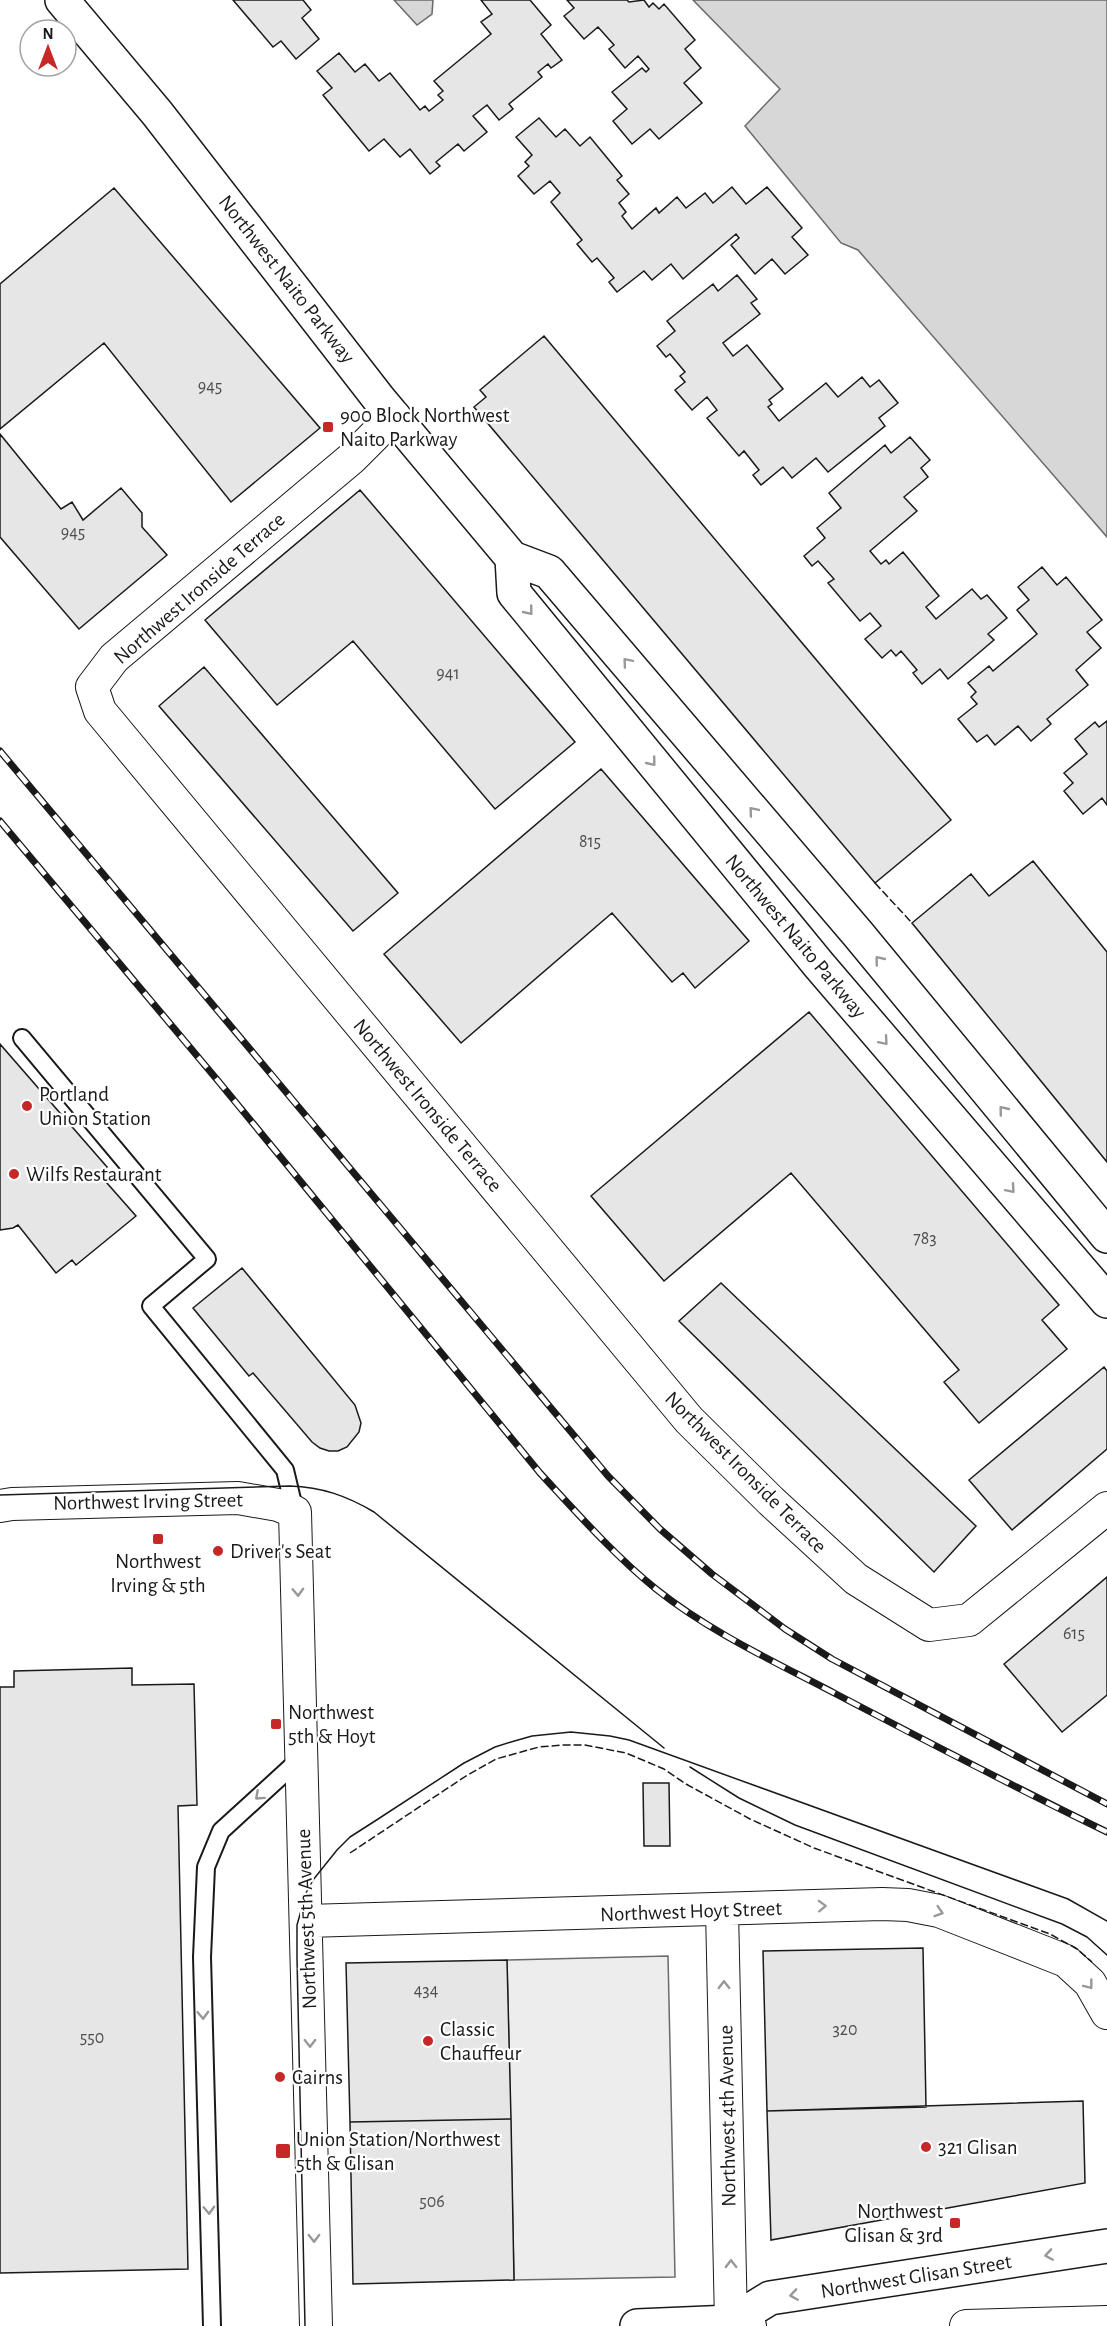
<svg xmlns="http://www.w3.org/2000/svg" width="1107" height="2326" font-family="'Alegreya Sans',sans-serif">
	<style>
		.built { fill: #ededed; stroke: #6a6a6a; stroke-width: 1.5 }
		.water { fill: #d7d7d7; stroke: #6a6a6a; stroke-width: 1.5 }
		.building { fill: #e6e6e6; stroke: #1a1a1a; stroke-width: 1.5 }
		.lines { fill: none; stroke-linecap: round; stroke-linejoin: round }
		.service-casing { stroke: #1a1a1a; stroke-width: 20 }
		.minor-casing { stroke: #1a1a1a; stroke-width: 34 }
		.secondary-casing { stroke: #1a1a1a; stroke-width: 36 }
		.service { stroke: #fff; stroke-width: 16 }
		.minor { stroke: #fff; stroke-width: 32 }
		.secondary { stroke: #fff; stroke-width: 33 }
		.tram { stroke: #1a1a1a; stroke-width: 1.5 }
		.rail-casing { stroke: #1a1a1a; stroke-width: 7 }
		.rail { stroke: #fff; stroke-width: 4.5; stroke-dasharray: 14; stroke-linecap: butt }
		.fence { stroke: #1a1a1a; stroke-width: 1.5; stroke-dasharray: 8 3; stroke-linecap: butt }
		.oneway { stroke: #989898 }
		.poi-dot { fill: #c62828; stroke: #fff; stroke-width: 2 }
		.labels { text-anchor: middle; stroke-width: 4.5; stroke-linejoin: round; paint-order: stroke }
		.number-label { font-size: 18px; fill: #4d4d4d }
		.street-label { font-size: 21px; fill: #1a1a1a; stroke: #fff }
		.poi-label { font-size: 21px; fill: #1a1a1a; stroke: #fff; text-anchor: start }
	</style>
	<rect width="100%" height="100%" fill="#fff"/>
	<path class="built" d="M668,1956L675,2277L514,2280L507,1960Z"/>
	<path class="water" d="M394,0H433L432,14L417,25Z
		M693,0H1107V537L858,250L841,243L745,126L780,89Z"/>
	<path class="building" d="M233,0H303L311,10L302,18L319,39L296,59L281,41L273,47Z
		M481,0H530L551,25L541,34L562,60L551,68L548,64L538,72L542,77L509,104L513,109L499,120L487,105L473,116L487,132L464,151L458,144L436,162L440,166L430,174L410,149L400,157L384,139L369,151L323,95L332,88L317,71L339,53L355,72L365,64L379,81L390,73L420,110L425,106L429,111L443,100L438,95L443,91L434,81L491,34L481,22L492,14Z
		M567,0H627L629,2L644,0L649,7L653,3L659,9L664,4L695,40L685,49L701,68L684,83L702,103L659,139L650,129L632,144L613,121L627,109L612,92L642,68L646,72L649,69L638,56L625,68L609,49L614,45L598,27L584,39L564,16L574,8Z
		M539,118L556,137L565,129L580,146L590,137L622,176L617,180L629,194L619,203L626,212L622,216L632,229L656,208L659,213L677,197L686,208L705,193L713,203L732,187L746,204L767,187L802,228L792,237L808,255L785,274L772,259L755,274L731,245L739,238L736,234L683,279L671,264L652,280L644,271L617,292L609,282L614,278L597,258L592,262L577,244L582,240L551,202L560,193L550,181L534,194L518,176L529,166L525,162L532,155L516,137Z
		M114,188L320,428L231,502L104,343L0,429V284Z
		M737,275L757,299L751,303L760,314L723,343L733,356L747,345L783,389L769,400L772,404L768,407L779,421L826,383L838,397L862,377L870,387L879,380L898,403L879,418L885,426L828,472L816,458L792,478L783,467L761,485L753,475L759,470L744,451L739,456L707,418L717,410L707,397L692,410L675,390L685,382L680,376L685,372L670,354L666,357L657,346L675,331L667,321L713,284L718,291Z
		M544,336L951,820L875,883L474,407L486,397L480,390Z
		M0,434L61,509L72,502L83,520L121,488L142,513V527L167,555L79,629L0,537Z
		M910,437L930,460L921,468L928,477L904,497L917,511L870,551L881,564L886,560L889,564L903,552L939,596L926,607L936,619L972,589L981,599L987,595L1007,618L988,634L994,640L948,679L940,669L922,684L913,673L917,670L901,651L896,656L891,650L882,658L865,639L881,626L870,613L860,621L828,583L834,579L818,561L812,566L804,556L825,538L817,528L841,508L829,493L885,445L891,453Z
		M360,490L575,742L495,809L353,641L277,705L205,620Z
		M1042,567L1057,585L1066,577L1102,620L1087,632L1101,648L1076,670L1088,685L1047,719L1051,724L1031,741L1018,726L995,745L987,735L977,742L958,719L977,704L971,697L976,692L968,683L989,666L993,671L1037,634L1017,610L1029,600L1018,587Z
		M204,667L398,893L353,931L159,706Z
		M1107,721V805L1102,798L1083,814L1064,791L1073,783L1064,773L1087,754L1075,739L1095,722L1099,727Z
		M601,769L749,941L695,988L683,973L672,982L612,913L461,1043L384,954Z
		M1033,861L1107,952V1162L912,923L971,874L989,896Z
		M809,1012L1059,1305L1042,1320L1067,1349L979,1423L944,1382L959,1370L791,1173L664,1281L591,1196Z
		M0,1044L107,1167L99,1174L136,1216L76,1265L72,1260L56,1273L18,1225L13,1228L0,1230Z
		M242,1268L355,1405L361,1423L359,1432L347,1447L338,1451H329L320,1448L312,1442L253,1373L249,1376L193,1308Z
		M721,1283L976,1526L934,1572L679,1321Z
		M1104,1367L1107,1371V1449L1012,1530L969,1480Z
		M1107,1577V1695L1062,1732L1004,1664Z
		M132,1668V1685L194,1684L197,1805L178,1806L188,2269L0,2273V1687H14V1671Z
		M643,1783H669L670,1846H644Z
		M923,1948L926,2107L767,2111L763,1951Z
		M507,1960L511,2119L350,2122L346,1963Z
		M1083,2101L1085,2183L771,2240L767,2111Z
		M511,2119L514,2280L353,2284L350,2122Z"/>
	<g class="lines">
		<defs>
			<path id="service" d="M22,1038L207,1259L151,1306L285,1470L295,1512
				M212,2326L202,1957L206,1867L221,1831L302,1757"/>
			<path id="minor" d="M394,416L352,458L114,658L92,687L100,711L689,1420L771,1501L856,1579L929,1625L969,1620L1107,1508
				M0,1506L12,1504L238,1498L278,1505L295,1512L316,2326
				M722,1910L731,2322L750,2326
				M307,1921L882,1904L908,1905L939,1911L1066,1961L1090,1983L1107,2013
				M966,2326L1107,2322"/>
			<path id="secondary" d="M62,0L157,113L379,399L512,558L549,572L858,934L1107,1236
				M512,558L514,593L819,965L1107,1301
				M637,2326L731,2322L770,2298L1107,2246"/>
		</defs>
		<use href="#service" class="service-casing"/>
		<use href="#minor" class="minor-casing"/>
		<use href="#secondary" class="secondary-casing"/>
		<use href="#service" class="service"/>
		<use href="#minor" class="minor"/>
		<use href="#secondary" class="secondary"/>
		<path class="tram" d="M0,1495L290,1486C322,1487 347,1496 374,1512L664,1748
			M690,1767L739,1798L795,1825L1062,1924L1087,1937L1107,1955
			M305,2326L297,1958V1925L306,1893L313,1880L337,1850L350,1837L375,1821L464,1763L495,1747L511,1742L532,1736L571,1732L610,1736L629,1740L1068,1899L1107,1921"/>
		<defs>
			<path id="rail" d="M0,751L608,1476L660,1529L712,1574L785,1629L832,1659L1107,1804
				M0,821L219,1082L540,1473C577,1513 614,1555 656,1589C710,1632 775,1662 836,1694C926,1741 1016,1788 1107,1832"/>
		</defs>
		<use href="#rail" class="rail-casing"/>
		<use href="#rail" class="rail"/>
		<path class="fence" d="M875,883L912,923
			M350,1853L466,1776L496,1759L539,1747L562,1745H585L626,1753L664,1769L686,1784L750,1819L814,1848L1050,1934L1077,1949L1092,1962"/>
	</g>
	<defs><path id="oneway-chevron" d="M-2-3.5L2.5 0L-2 3.5" fill="none" stroke-width="1.6" stroke-linecap="round" stroke-linejoin="round" transform="scale(1.5)"/></defs>
	<g class="oneway">
		<use href="#oneway-chevron" transform="translate(529 611) rotate(51)"/>
		<use href="#oneway-chevron" transform="translate(627 662) rotate(-130)"/>
		<use href="#oneway-chevron" transform="translate(652 762) rotate(51)"/>
		<use href="#oneway-chevron" transform="translate(753 811) rotate(-130)"/>
		<use href="#oneway-chevron" transform="translate(879 960) rotate(-129)"/>
		<use href="#oneway-chevron" transform="translate(884 1041) rotate(49)"/>
		<use href="#oneway-chevron" transform="translate(1003 1110) rotate(-129)"/>
		<use href="#oneway-chevron" transform="translate(1011 1189) rotate(49)"/>
		<use href="#oneway-chevron" transform="translate(298 1592) rotate(88)"/>
		<use href="#oneway-chevron" transform="translate(259 1796) rotate(138)"/>
		<use href="#oneway-chevron" transform="translate(822 1906) rotate(-2)"/>
		<use href="#oneway-chevron" transform="translate(939 1912) rotate(17)"/>
		<use href="#oneway-chevron" transform="translate(724 1985) rotate(-91)"/>
		<use href="#oneway-chevron" transform="translate(1089 1985) rotate(52)"/>
		<use href="#oneway-chevron" transform="translate(203 2015) rotate(88)"/>
		<use href="#oneway-chevron" transform="translate(310 2043) rotate(89)"/>
		<use href="#oneway-chevron" transform="translate(209 2210) rotate(88)"/>
		<use href="#oneway-chevron" transform="translate(314 2238) rotate(89)"/>
		<use href="#oneway-chevron" transform="translate(1049 2255) rotate(171)"/>
		<use href="#oneway-chevron" transform="translate(731 2264) rotate(-91)"/>
		<use href="#oneway-chevron" transform="translate(794 2295) rotate(171)"/>
	</g>
	<g class="poi-dot">
		<rect x="322" y="421" width="12" height="12" rx="3"/>
		<circle cx="27" cy="1106" r="6"/>
		<circle cx="14" cy="1174" r="6"/>
		<rect x="152" y="1533" width="12" height="12" rx="3"/>
		<circle cx="218" cy="1551" r="6"/>
		<rect x="270" y="1718" width="12" height="12" rx="3"/>
		<circle cx="428" cy="2041" r="6"/>
		<circle cx="280" cy="2077" r="6"/>
		<circle cx="926" cy="2147" r="6"/>
		<rect x="275" y="2143" width="16" height="16" rx="3"/>
		<rect x="949" y="2217" width="12" height="12" rx="3"/>
	</g>
	<g class="labels">
		<g class="number-label">
			<text x="210" y="392">945</text>
			<text x="73" y="538">945</text>
			<text x="448" y="679">941</text>
			<text x="590" y="847">815</text>
			<text x="925" y="1244">783</text>
			<text x="1074" y="1639">615</text>
			<text x="426" y="1996">434</text>
			<text x="845" y="2035">320</text>
			<text x="92" y="2043">550</text>
			<text x="432" y="2207">506</text>
		</g>
		<g class="street-label">
			<text transform="translate(287 279) rotate(52)" y="7">Northwest Naito Parkway</text>
			<text transform="translate(199 588) rotate(-41)" y="7">Northwest Ironside Terrace</text>
			<text transform="translate(796 936) rotate(50)" y="7">Northwest Naito Parkway</text>
			<text transform="translate(428 1105) rotate(50)" y="7">Northwest Ironside Terrace</text>
			<text transform="translate(746 1472) rotate(45)" y="7">Northwest Ironside Terrace</text>
			<text transform="translate(148 1501) rotate(-1)" y="7">Northwest Irving Street</text>
			<text transform="translate(691 1911) rotate(-2)" y="7">Northwest Hoyt Street</text>
			<text transform="translate(306 1919) rotate(-92)" y="7">Northwest 5th Avenue</text>
			<text transform="translate(727 2116) rotate(-91)" y="7">Northwest 4th Avenue</text>
			<text transform="translate(916 2276) rotate(-9)" y="7">Northwest Glisan Street</text>
		</g>
		<g class="poi-label">
			<text x="340" y="422">900 Block Northwest<tspan x="340" dy="24">Naito Parkway</tspan></text>
			<text x="39" y="1101">Portland<tspan x="39" dy="24">Union Station</tspan></text>
			<text x="26" y="1181">Wilfs Restaurant</text>
			<text x="230" y="1558">Driver's Seat</text>
			<text x="158" y="1568" text-anchor="middle">Northwest<tspan x="158" dy="24">Irving &amp; 5th</tspan></text>
			<text x="288" y="1719">Northwest<tspan x="288" dy="24">5th &amp; Hoyt</tspan></text>
			<text x="440" y="2036">Classic<tspan x="440" dy="24">Chauffeur</tspan></text>
			<text x="292" y="2084">Cairns</text>
			<text x="296" y="2146">Union Station/Northwest<tspan x="296" dy="24">5th &amp; Glisan</tspan></text>
			<text x="938" y="2154">321 Glisan</text>
			<text x="943" y="2218" text-anchor="end">Northwest<tspan x="943" dy="24">Glisan &amp; 3rd</tspan></text>
		</g>
	</g>
	<g transform="translate(48 48)"><circle r="28" fill="#ffffff" stroke="#a3a3a3" stroke-width="1.5"/>
	<path d="M0-4.5L10 22L0 15L-10 22Z" fill="#c62828"/>
	<text y="-9" font-size="16" font-weight="bold" text-anchor="middle" fill="#1a1a1a">N</text>
	</g>
</svg>
